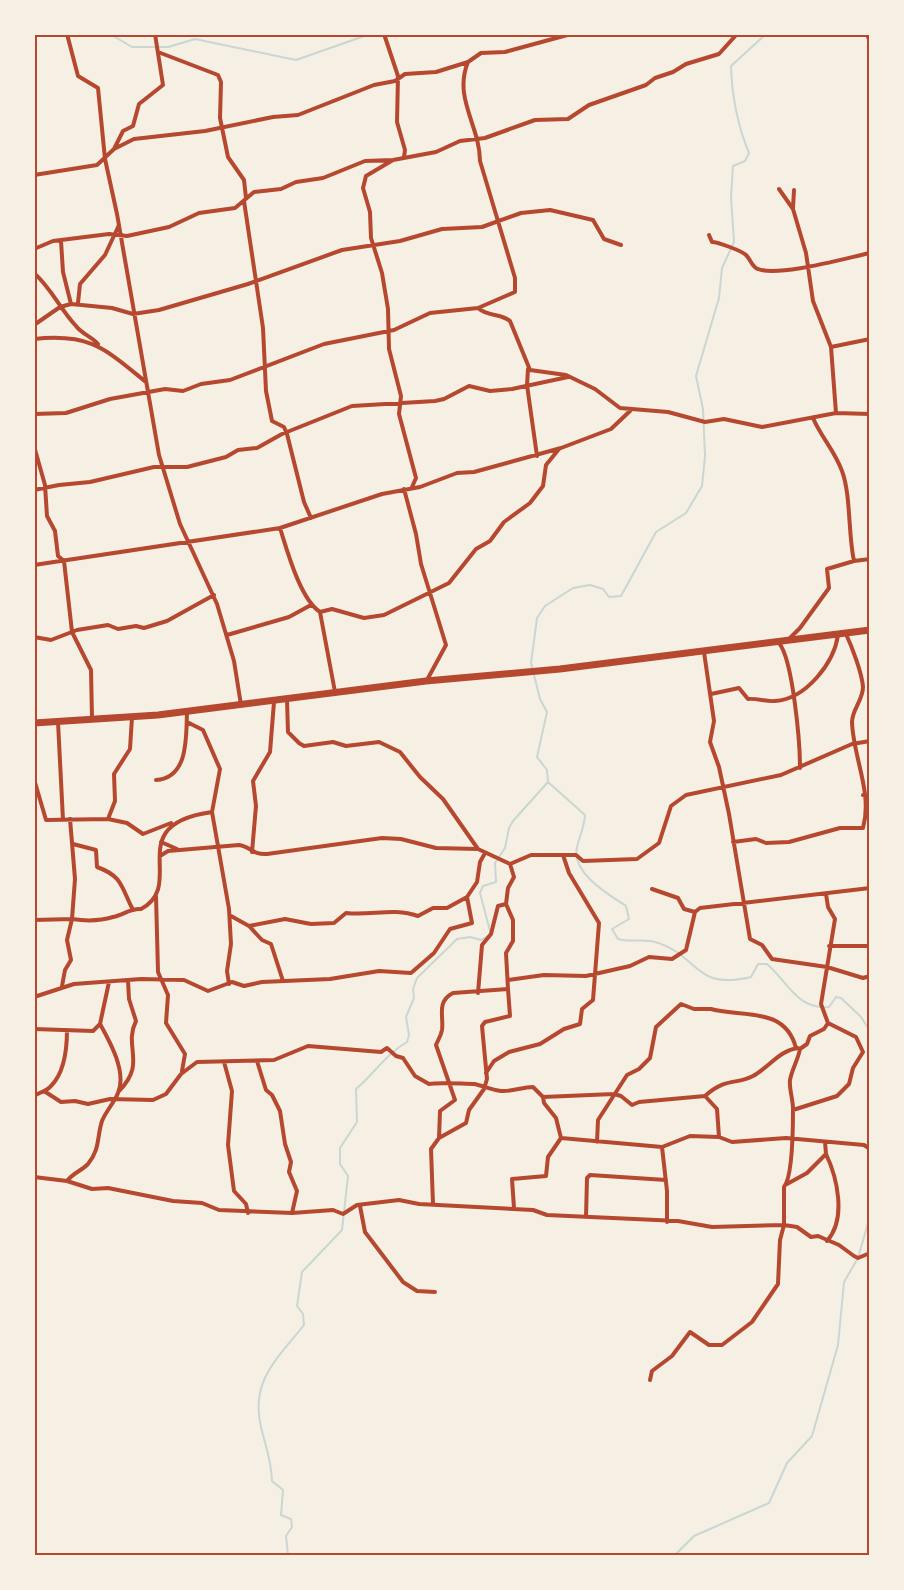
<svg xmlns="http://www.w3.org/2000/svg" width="904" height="1590" font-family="'Source Sans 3',sans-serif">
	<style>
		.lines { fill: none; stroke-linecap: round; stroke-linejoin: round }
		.stream { stroke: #c9d6d2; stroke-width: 2 }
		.minor { stroke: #b5482f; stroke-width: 4 }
		.trunk { stroke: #b5482f; stroke-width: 7 }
		.neatline { fill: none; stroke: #b5482f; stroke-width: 2 }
	</style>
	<rect width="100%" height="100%" fill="#f6efe4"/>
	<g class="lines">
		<path class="stream" d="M110,34L132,47H168L195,39L296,60L370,34
			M766,34L731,66C732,98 737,124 749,153L745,161L733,166L731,197L734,242L722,268L719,298L696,376L703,409L705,456L702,486L686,513L656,532L621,596L609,597L603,589L590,585L573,588L545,606L537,618L531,663L540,699L547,712L537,757L547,770L548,782L585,815C584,829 580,834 577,847C571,873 608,894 626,906L629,919L612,929L618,939C631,943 643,938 655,942C700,955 693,991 751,977L758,964H767C788,982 797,1010 829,1007L836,997L841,998L861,1017L870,1031
			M490,931L480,893L483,886L496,882L495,863L505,848L509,828L513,821L548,782
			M288,1556L286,1536L292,1527L291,1519L281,1515L283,1490L272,1481C271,1457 266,1449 261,1427C250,1381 277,1359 304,1325L303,1314L297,1306L302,1272L342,1230L348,1176L340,1164V1148L357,1122L356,1089C374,1074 386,1054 407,1042L409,1035L406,1017L414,998L413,989L417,978L457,939L470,937L481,940L488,936
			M674,1556L694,1536L769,1503L787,1463L812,1436L838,1345L844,1282L858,1258L870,1216"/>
		<path class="minor" d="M67,34L78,76L98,88L105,159L117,214L159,455L180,524L217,604L234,661L241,705
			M384,34L398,76L397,122L405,150L404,157
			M867,34L870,42
			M158,52L218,75L221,82L220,118L228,157L244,180L246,198
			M114,149L123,131L133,126L139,104L163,85L155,34
			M393,160L366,176L363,188L370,212L371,238L382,273L388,309L389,349L401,396L399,414L416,478L412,487
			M34,175L97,165L114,149L134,139L205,131L273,117L298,115L374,85L395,81L405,74L436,72L468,62L481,53L505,52L571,34
			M779,189L793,209L806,253L813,301L831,347L836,413
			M244,201L263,328L266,391L272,421L284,427L287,434L304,502L311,518
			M793,208L794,190
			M709,235L712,242C718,242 742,251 746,255C751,260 752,267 758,269C779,277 846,258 870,253
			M61,241L63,272L71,304
			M34,249L53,241L109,234L127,236L169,227L199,213L235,208L254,192L281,189L296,182L323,178L365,161L393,160L436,152L460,141L485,138L535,120L568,119L589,105L646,85L655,78L673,72L686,64L719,54L737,34
			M34,273C52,289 60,309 76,326C82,334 92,337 98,344
			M78,303L80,284L105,255L119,225
			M478,308C488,317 500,313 510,321L530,370L566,375L595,389L620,408L668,412L705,422L724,419L762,427L836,413L870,414
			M34,325L60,307L71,304L112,308L133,314L159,310L248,284L342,250L400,241L442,229L482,227L521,213L550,210L593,220L604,239L621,245
			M34,339C91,333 105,349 146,382
			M831,347L870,339
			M528,369L527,385L537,456
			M34,414L66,413L110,399L165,389L183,391L201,384L230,380L324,344L394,330L430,313L478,308L515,292V278L480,161C480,126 453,98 468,62
			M813,418C821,437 835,451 842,471C851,495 848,534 854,561L870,559
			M34,446L45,485L47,516L55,531L58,556L64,561L72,632L91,670L92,718
			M404,489L416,534L421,564L446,645L427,680
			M34,490L59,485L90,482L154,467H187L226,457L238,450L257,448L282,434L352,406L435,401L444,399L469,386L490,391L512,389L568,377
			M280,528C287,550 300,599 320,612L335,692
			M34,565L280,528L382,494L420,487L457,473L474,472L561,448L611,429L630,411
			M320,612L332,609L364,618L384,615L449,583L476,549L490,541L504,522L530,503L543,486L546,465L559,449
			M227,635L289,617L311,605
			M34,637L51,640L77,630L108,625L118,629L136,626L144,628L167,621L214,595
			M789,639L800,628L829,588L827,569L854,561
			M779,643C793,660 800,743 800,768
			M704,652L714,721L710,742L719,767L729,814L750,939L762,945L772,959L827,967L863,978L870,976
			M711,694L739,688L748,699C757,698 766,702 775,701C806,699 834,663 838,635
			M287,700L288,732L299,743L304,746L333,742L346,746L379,742L400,752L420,777L443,799L478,849L510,864L531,855H576L583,861L637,859L659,843L671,806L686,795L781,775L852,744L870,741
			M58,722L63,820
			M187,722L203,730L220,769L212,812L229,909L231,944L227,971L229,984
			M34,779L46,820L108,819L115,801L114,774L130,749L132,717
			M156,780C189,778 186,736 187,712
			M863,795L870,796
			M70,819L75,879L72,919C85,921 100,921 113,917C124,915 130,908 141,909C188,884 120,825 212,812
			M108,819L127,823L143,834L171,823
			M161,842L177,849
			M733,842L756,839L766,843L789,842L840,828H863C873,793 853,757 852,722C852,710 863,700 863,687C862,673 852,647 846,634
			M73,844L96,850L97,867C122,876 121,886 132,908
			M252,852L256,806L253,781L270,752L274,702
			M160,856L168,851L239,845C250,846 252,855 267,854L382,838L401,839L436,848L478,849
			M652,889L678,898L684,909L695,912
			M156,896L158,972L168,995L166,1023L185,1054L182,1071
			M231,916L249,926L262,940L271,944L283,981
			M34,920L72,919L67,940L71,960L65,970L62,986
			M249,926L285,919L311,924L334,923L346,913C372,916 393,907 418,916L433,908H447L467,897
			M829,946H870
			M508,980L544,975L586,976L630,966L649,957L672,959L686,950L695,912L700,908L870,888
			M478,993L482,945L491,934L498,906L506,904
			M34,997L74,984L141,979L184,980L208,991L232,982L244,986L262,982L330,979L379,971L411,973L434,953L450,929L472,923L467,897L477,882L480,862L485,853
			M34,1029L93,1031L100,1024L109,982
			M224,1062L232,1091L228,1145L234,1191L246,1204L248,1213
			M486,1073L494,1061L509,1052L540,1044L564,1029L580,1024L582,1009L593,1000L599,923L569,873L563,855
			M44,1091L61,1102L75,1101L88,1104L110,1099L153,1100L166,1094L181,1074L197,1062L274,1060L308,1046L381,1052L387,1048L396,1056L403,1058L415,1076L429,1084C439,1082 463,1084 474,1084C481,1085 491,1090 501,1091C512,1092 522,1087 533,1087L543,1097L614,1094L621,1096L632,1105L639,1102L705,1096L717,1109L719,1137L732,1142L786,1138L864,1145L870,1149
			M119,1091C147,1063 123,1047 136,1021L129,999L128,980
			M34,1096C40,1092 47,1091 51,1086C65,1072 67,1048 67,1030
			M705,1096C726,1077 736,1085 753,1076C768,1068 780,1050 798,1048
			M543,1097L544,1103L556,1118L561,1138
			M793,1110L837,1096L849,1084L853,1068L863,1052L856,1037L828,1023L821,1004L835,919L828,907L826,894
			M439,1138L440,1111L455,1100L436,1045C438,1040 441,1036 442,1030C444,1016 436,1002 453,993L508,989L506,953L513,941V920L506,904L508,888L514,877L510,864
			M597,1142L598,1120L627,1075L639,1069L650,1058L656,1027L681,1004L694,1009H711C744,1018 785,1006 796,1048
			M826,1154C837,1177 847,1219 827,1241
			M34,1177L67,1181C73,1173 81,1171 88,1164C100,1150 97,1136 102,1121C106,1111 114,1103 118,1093C127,1072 110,1042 100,1024
			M67,1181L92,1189L108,1188L173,1201L202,1203L219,1210L292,1213L297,1191L289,1172L291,1162L285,1144L280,1111L272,1095L266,1090L257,1061
			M787,1184L807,1173L826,1154L825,1142
			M433,1204L431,1149L439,1138L466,1123L469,1110L484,1089L487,1079L482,1026L485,1022L510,1016L508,989
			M360,1206L365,1232L403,1282L417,1291L435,1292
			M514,1208L512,1179L546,1176L548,1157L561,1138L662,1147
			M292,1213L333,1210L343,1214L357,1205L399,1200L419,1204L533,1210L547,1215L678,1221L712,1227L784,1225L797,1227L811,1237L818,1236L839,1245L854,1256L858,1258L870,1253
			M586,1217L587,1178L590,1175L666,1180
			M667,1222V1191L662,1147L690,1136L719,1137
			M650,1380L652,1371L672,1356L690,1332L709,1345H722L752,1322L778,1284L780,1240L784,1225V1187C793,1176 793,1126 793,1109C793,1099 789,1089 790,1080C792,1069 798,1060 800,1049L807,1044L810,1036L824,1029L828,1023"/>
		<path class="trunk" d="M34,723L158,715L426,681L560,669L870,630"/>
	</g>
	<rect width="904" height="1590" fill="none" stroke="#f6efe4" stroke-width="72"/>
	<rect x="36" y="36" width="832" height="1518" class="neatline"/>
</svg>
